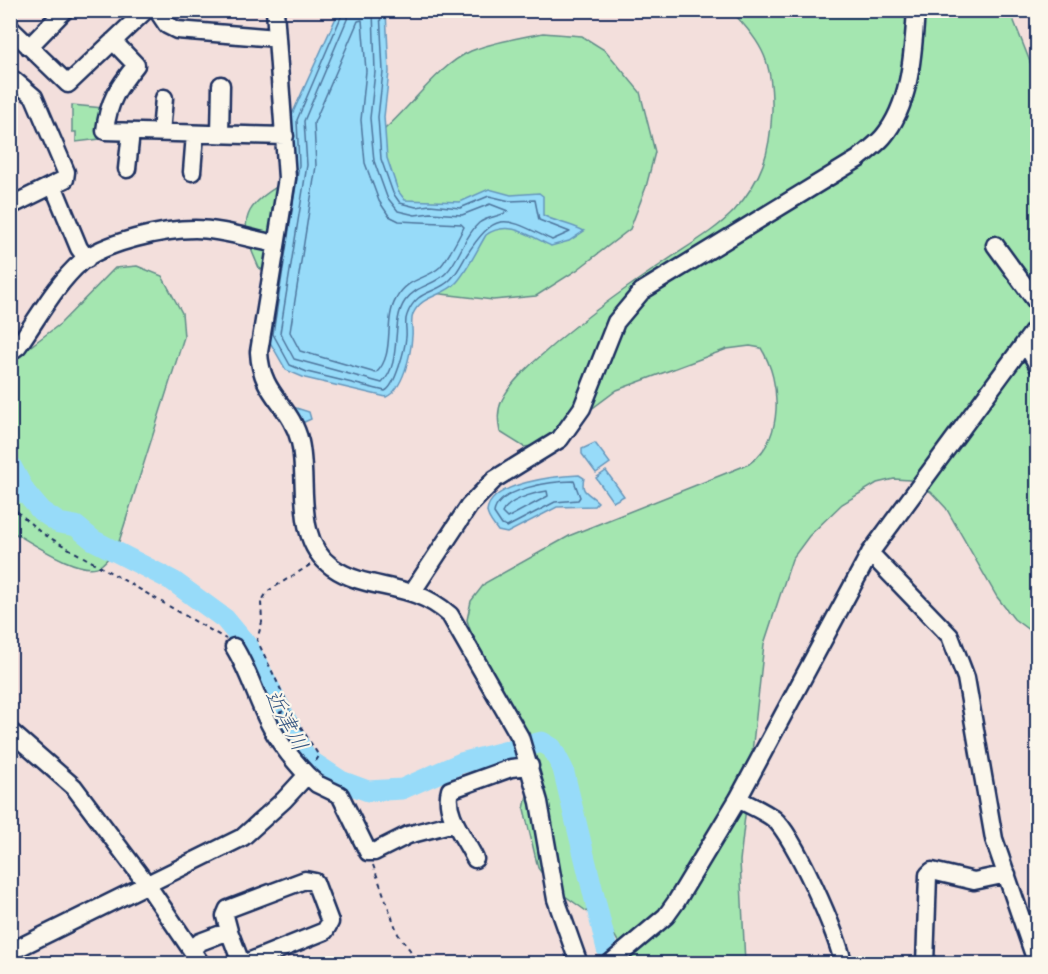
<svg xmlns="http://www.w3.org/2000/svg" width="1048" height="974" font-family="'Playpen Sans','Klee One',sans-serif">
	<style>
		.green { fill: #a4e6b0; stroke: #608a87; stroke-width: 1.5 }
		.water { fill: #97dbf9; stroke: #6596bb; stroke-width: 1.5 }
		.lines { fill: none; stroke-linecap: round; stroke-linejoin: round }
		.shore { stroke: #4d749c; stroke-width: 1.5 }
		.river { stroke: #97dbf9; stroke-width: 21 }
		.minor-casing { stroke: #1b2f5e; stroke-width: 21 }
		.path { stroke: #1b2f5e; stroke-width: 2; stroke-dasharray: 4.5 4.5; stroke-linecap: butt }
		.minor { stroke: #fbf7ec; stroke-width: 16 }
		.labels { text-anchor: middle; stroke-width: 4.5; stroke-linejoin: round; paint-order: stroke }
		.water-label { font-size: 22px; font-style: italic; fill: #3a5a85; stroke: #fbf7ec }
	</style>
	<rect width="100%" height="100%" fill="#f3dfdc"/>
	<filter id="ink" filterUnits="userSpaceOnUse"><feTurbulence type="fractalNoise" baseFrequency=".0167" numOctaves="2"/><feDisplacementMap in="SourceGraphic" scale="12" xChannelSelector="R" yChannelSelector="G"/><feConvolveMatrix kernelMatrix="1 2 1 2 8 2 1 2 1" color-interpolation-filters="sRGB"/></filter>
	<g filter="url(#ink)">
		<path class="green" d="M731,11H1010L1038,82L1037,636L1014,619L997,597L946,508L931,492L910,480L894,479L877,483L842,504L809,536L792,559L764,644L740,861L745,963H631L610,928L551,886L538,868L524,809L527,795L536,781L538,762L475,646L467,620L471,601L485,583L571,535L749,464C784,440 782,382 761,348L750,346L727,349L617,390L543,445L524,447L500,432C498,421 497,411 502,400C511,382 529,366 544,353C582,319 618,293 660,265C684,248 714,232 734,211C763,178 770,153 772,111C773,64 764,44 731,11Z
			M543,33L582,36L606,51L640,92L655,152L646,187L630,229L577,270L536,296L493,300L270,274L259,268C252,251 240,230 250,211C267,181 338,161 368,142C404,119 433,68 471,51C493,42 519,38 543,33Z
			M72,105L103,108L100,139L76,142V132H72Z
			M137,266L162,276L182,313L184,337L117,548C112,553 107,561 101,565C82,578 29,541 11,531V361L60,324L115,268Z"/>
		<path class="water" d="M339,11H386L389,72L384,117L387,158L398,191L405,200L460,202L489,189L511,195L539,193L543,196V215C554,222 569,223 584,231L569,241L551,246C530,236 508,219 486,235C477,250 468,269 457,282C444,297 422,294 413,314C410,322 413,328 412,336C411,354 403,390 386,397L305,378L286,370L266,335L294,164L290,119Z
			M293,407L309,412L311,419L302,423Z
			M595,443L610,463L596,473L582,454V449Z
			M606,471L624,496L613,502L596,478Z
			M579,475L584,478C580,494 589,492 598,502L594,506L557,507L507,533L498,531C494,525 487,518 487,511C490,482 558,476 579,475Z"/>
		<g class="lines">
			<path class="shore" d="M344,10L297,120L299,165L273,334L290,365L307,372L385,391C395,387 405,349 406,337C407,330 404,322 407,315C417,288 436,295 451,279C457,273 462,263 466,256C497,208 506,218 552,240L570,232L539,220L535,200L510,201L489,196L460,208L430,205L416,207L400,203L393,193L381,159L378,117L383,72L380,10
				M351,10L304,121L307,165L280,333L294,359L382,383C403,362 390,322 405,301C416,285 434,286 446,273C460,259 464,236 479,223C488,216 501,217 508,211L490,204L462,215L431,213L415,215L398,211L387,197L374,161L370,118L375,72L373,10
				M362,20L366,71L361,120L365,163L379,201L389,216L399,221L461,224L464,227C458,239 449,257 440,267C426,280 408,277 396,299C383,321 396,354 376,373L300,351L290,332L316,166L314,123L358,21Z
				M574,481L580,497L578,500L555,502L507,527L502,525L494,513C497,488 554,481 574,481Z
				M547,491L548,496L507,518L502,513C508,500 533,493 547,491Z"/>
			<path class="river" d="M10,464L25,492L41,511L59,523L76,526L93,540L173,581L225,619L249,648L306,758L341,781L368,791L402,789L461,763L542,742L552,748L563,769L607,949L618,964"/>
			<defs>
				<path id="minor" d="M157,10L167,25L177,30L277,38
					M275,10L287,178L259,352C261,396 291,404 300,442C309,482 293,539 332,567C369,593 410,579 450,615L520,737L539,802L556,899L579,964
					M10,28L68,84L146,10
					M113,41L136,65C118,87 108,102 105,131L285,136
					M29,47L65,10
					M161,133L164,98
					M220,134L221,85
					M127,169L131,132
					M192,172L195,134
					M53,185L79,248L87,259
					M10,206L65,179L66,172L34,97L14,80
					M995,245L1038,304
					M1025,342L1038,366
					M10,352L18,346C38,318 55,285 81,262C105,242 164,229 195,229C221,229 250,239 276,244
					M870,553L950,636L966,678L994,839L1037,964
					M413,591L469,506L495,479L560,439L582,408L616,322L642,291L858,159C866,152 876,145 883,137C911,104 913,52 916,10
					M10,731L74,787L146,883L201,964
					M307,775L317,784L340,795L368,852H374L408,835L454,823
					M738,799C749,805 764,811 774,819C793,834 840,938 843,964
					M475,859C466,839 443,813 450,790L511,768L530,766
					M192,949L200,942L229,931L240,960L248,962L325,931L330,922L315,882L305,880L228,909L225,916L229,931
					M10,952L243,837L284,800L307,775C292,759 278,742 269,723C256,698 249,671 234,647
					M609,964L666,916L676,902L738,799L870,553L1038,325
					M925,964L928,875L932,871L974,881L1007,874"/>
			</defs>
			<use href="#minor" class="minor-casing"/>
			<path class="path" d="M10,505L40,532L226,639
				M310,565L268,591L261,602L262,622L257,640L292,713L319,756L314,764
				M279,713L290,708
				M373,865L398,934L410,950L415,964"/>
			<use href="#minor" class="minor"/>
		</g>
	</g>
	<g class="labels">
		<g class="water-label">
			<text transform="translate(287 720) rotate(62)" y="8">近津川</text>
		</g>
	</g>
	<rect width="1048" height="974" fill="none" stroke="#fbf7ec" stroke-width="36"/>
	<rect x="18" y="18" width="1012" height="938" fill="none" stroke="#1b2f5e" stroke-width="2" filter="url(#ink)"/>
</svg>
